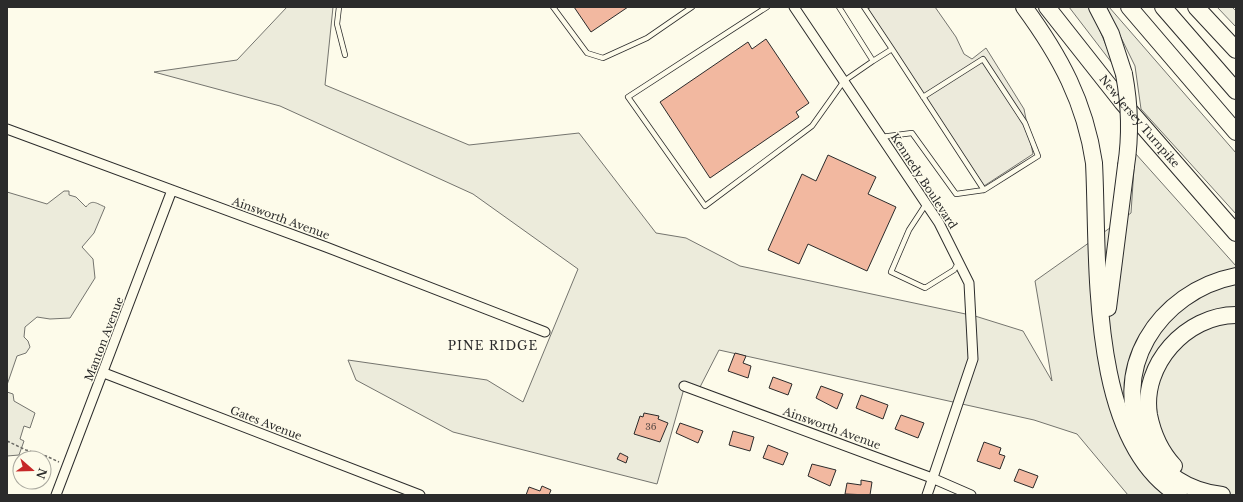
<svg xmlns="http://www.w3.org/2000/svg" width="1243" height="502" font-family="'Libre Baskerville',serif">
	<style>
		.green { fill: #ecebdb; stroke: #74746e }
		.parking { fill: #eceadb; stroke: #74746e }
		.building { fill: #f2b8a0; stroke: #2b2b2b }
		.lines { fill: none; stroke-linecap: round; stroke-linejoin: round }
		.lane-casing { stroke: #2b2b2b; stroke-width: 6 }
		.street-casing { stroke: #2b2b2b; stroke-width: 11 }
		.highway-casing { stroke: #2b2b2b; stroke-width: 18 }
		.path { stroke: #6a6964; stroke-width: 1.5; stroke-dasharray: 3 2; stroke-linecap: butt }
		.lane { stroke: #fdfbea; stroke-width: 4.5 }
		.street { stroke: #fdfbea; stroke-width: 9 }
		.highway { stroke: #fdfbea; stroke-width: 16 }
		.highway-bridge-casing { stroke: #2b2b2b; stroke-width: 18; stroke-linecap: butt }
		.highway-bridge { stroke: #fdfbea; stroke-width: 16 }
		.labels { text-anchor: middle; stroke-width: 3; stroke-linejoin: round; paint-order: stroke }
		.number-label { font-size: 9px; fill: #5d4e48 }
		.street-label { font-size: 11px; fill: #2b2b2b; stroke: #fdfbea }
		.neighbourhood-label { font-size: 12px; letter-spacing: 1px; fill: #2b2b2b; stroke: #fdfbea }
	</style>
	<rect width="100%" height="100%" fill="#fdfbea"/>
	<path class="green" d="M287,7H333L325,85L469,145L579,133L656,233L686,238L740,266L975,316L1023,331L1052,381L1035,281L1131,213L1135,153L1236,266V495H1128L1077,434L1034,420L719,350L699,389L685,385L657,484L453,432L356,380L348,360L487,380L523,402L578,269L473,194L280,106L154,72L237,60Z
		M1069,7H1090L1091,9L1115,67Z
		M1106,7H1109L1236,153V214L1141,109L1135,66Z
		M1217,7H1232L1236,11V27Z
		M64,191H69V195L76,197L86,207C92,199 96,203 105,207L94,233L82,247L93,259L95,278L70,318L50,319L37,317L25,327L24,337L28,341L30,347L26,353L17,356L7,385V192L47,204Z
		M7,392L13,394L14,401L35,413L30,428L24,426L20,439L24,441L19,455L7,456Z"/>
	<path class="parking" d="M871,7H935L956,37L964,54L972,59L986,48L1024,109L1033,154L984,186L868,9Z"/>
	<path class="building" d="M574,7H628L591,32Z
		M766,39L809,103L796,112L799,117L710,178L660,102L748,42L752,49Z
		M828,155L876,177L868,194L896,207L867,271L808,244L799,264L768,250L802,174L816,181Z
		M735,353L746,356L743,363L751,366L748,378L728,371Z
		M773,377L792,384L788,395L769,388Z
		M821,386L843,394L837,409L816,398Z
		M861,395L888,405L883,419L856,408Z
		M644,413L659,416L658,419L668,423L660,442L634,434L640,416L643,417Z
		M901,415L924,423L918,438L895,429Z
		M680,423L703,431L698,443L676,433Z
		M733,431L754,437L750,451L729,445Z
		M984,442L1001,448L999,454L1005,456L1000,469L977,461Z
		M768,445L788,453L783,465L763,458Z
		M620,453L628,457L626,463L617,459Z
		M812,464L836,470L830,486L808,476Z
		M1019,469L1038,476L1033,488L1014,481Z
		M861,480L872,482L870,495L845,494L847,483L861,485Z
		M542,486L551,490L549,495H526L529,487L540,491Z"/>
	<g class="lines">
		<defs>
			<path id="lane" d="M339,7L337,24L345,55
				M553,7L587,53L603,58L647,38L692,7
				M767,7L628,97L705,206L812,126L844,81L873,61
				M839,7L873,61L892,49L864,7
				M892,49L984,190L1038,156L1025,123L983,59L923,97
				M881,137L912,133L956,194L984,190
				M926,204L909,230L891,272L925,288L954,270L959,262"/>
			<path id="street" d="M794,7L939,223L969,283L973,359L927,495
				M7,129L326,247L545,332
				M104,373L420,495
				M684,386L932,478L971,495
				M56,495L172,190"/>
			<g id="highway">
				<path d="M1024,7C1060,56 1085,102 1094,163C1099,257 1087,440 1179,495"/>
				<path id="s1" d="M1047,7L1122,102L1236,233"/>
				<path d="M1097,7L1111,34L1124,74"/>
				<path d="M1129,7L1236,132"/>
				<path d="M1163,7L1236,91"/>
				<path d="M1196,7L1236,50"/>
				<path d="M1108,308L1126,166"/>
				<path d="M1174,466C1161,452 1153,435 1149,415C1141,365 1186,315 1236,315"/>
				<path d="M1222,495C1189,491 1163,475 1147,446C1105,372 1159,291 1236,276"/>
			</g>
		</defs>
		<use href="#lane" class="lane-casing"/>
		<use href="#street" class="street-casing"/>
		<use href="#highway" class="highway-casing"/>
		<path class="path" d="M7,441L26,450L46,456L59,462"/>
		<use href="#lane" class="lane"/>
		<use href="#street" class="street"/>
		<use href="#highway" class="highway"/>
		<defs>
			<path id="highway-bridge" d="M1124,74C1130,106 1131,134 1126,166"/>
		</defs>
		<use href="#highway-bridge" class="highway-bridge-casing"/>
		<use href="#highway-bridge" class="highway-bridge"/>
	</g>
	<g class="labels">
		<g class="number-label">
			<text x="651" y="430">36</text>
		</g>
		<g class="street-label">
			<text dy="4" stroke="none"><textPath href="#s1" startOffset="147">New Jersey Turnpike</textPath></text>
			<text transform="translate(924 181) rotate(57)" y="4">Kennedy Boulevard</text>
			<text transform="translate(281 218) rotate(20)" y="4">Ainsworth Avenue</text>
			<text transform="translate(104 339) rotate(-69)" y="4">Manton Avenue</text>
			<text transform="translate(266 423) rotate(21)" y="4">Gates Avenue</text>
			<text transform="translate(832 428) rotate(20)" y="4">Ainsworth Avenue</text>
		</g>
		<g class="neighbourhood-label">
			<text x="493" y="350">PINE RIDGE</text>
		</g>
	</g>
	<rect width="1243" height="502" fill="none" stroke="#2b2b2b" stroke-width="16"/>
	<g transform="translate(32 470) rotate(110)"><circle r="19" fill="#fdfbea" stroke="#a9a89e"/>
	<path d="M0-3L7 15L0 10L-7 15Z" fill="#c62828"/>
	<text y="-6" font-size="11" font-weight="bold" text-anchor="middle" fill="#2b2b2b">N</text>
	</g>
</svg>
